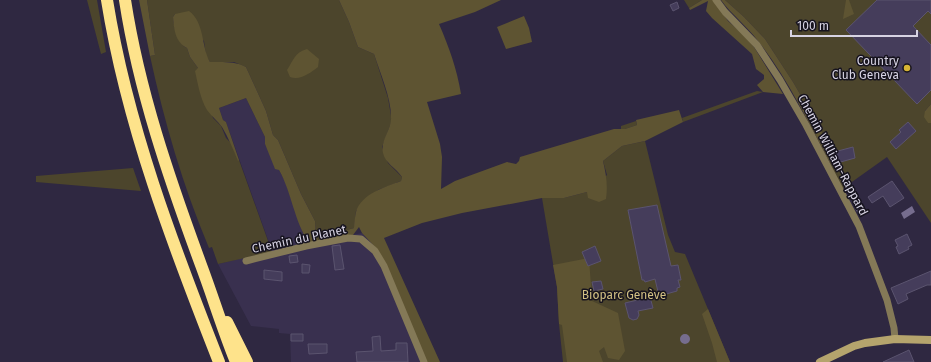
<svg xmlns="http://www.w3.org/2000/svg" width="931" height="362" font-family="'Fira Sans',sans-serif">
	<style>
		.built { fill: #39304f }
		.green { fill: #4c452c }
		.forest { fill: #5e5432 }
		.water { fill: #766d8e }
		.building { fill: #453d5b; stroke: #5b546f }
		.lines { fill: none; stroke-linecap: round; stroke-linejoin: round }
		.street { stroke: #847957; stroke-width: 7 }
		.secondary { stroke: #b5a46d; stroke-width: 8 }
		.highway { stroke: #fee38b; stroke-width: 12 }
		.poi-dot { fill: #d7b434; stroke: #16131e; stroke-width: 1.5 }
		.labels { text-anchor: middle; stroke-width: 3; stroke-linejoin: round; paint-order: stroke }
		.poi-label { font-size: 12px; fill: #d7d3e3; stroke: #16131e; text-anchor: end }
		.street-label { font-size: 12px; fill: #d7d3e3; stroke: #16131e }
		.park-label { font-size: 12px; fill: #d2c083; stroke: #16131e }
	</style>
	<rect width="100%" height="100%" fill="#2f2841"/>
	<path class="built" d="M246,98L265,137V144L285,181L303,233L310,243L362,233L376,248L427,362H291L290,334L279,333V329L251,326L218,264L272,251L226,122L223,120L219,108Z"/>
	<path class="green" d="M87,0H97L106,52L101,54Z
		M147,0H339L349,22L358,47L374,54L388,98L391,116V123L382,147L388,163L402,177L401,181L378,190L356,211L354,228L343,231L341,237L319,241L316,235L315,221L301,194L278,140L273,135L266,111L246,67L234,62H210L206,56L204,41L175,14L173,17C174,27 177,43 187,48L190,57L198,68L213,118L221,126L226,138L231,143L238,160H239L272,252L218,264L212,247L209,248C183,186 164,121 150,56L155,55Z
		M684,0H702L689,8Z
		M725,0H931V104L925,111L928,123H931V223L887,157L842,189L830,163L833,151L793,82L765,39L744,17Z
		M757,91L763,92L683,122L682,118Z
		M636,121L637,125L625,129H621V126Z
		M645,141L668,235L675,252L685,254L730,362H563L559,324L557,287L542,198H564L587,192L607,175L603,161L622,146Z
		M133,168L141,191L36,182V176Z"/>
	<path class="forest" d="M139,0H147L155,55L150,56Z
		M339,0H501L475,12L439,24C449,47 457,69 461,94L427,102L440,144L442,157L441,189L455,181L507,162L516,164L519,161L520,157L614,129H625L637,125L636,120L679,110L683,122L645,141L622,146L603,161C606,174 608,185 606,199L599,202L588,198L587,192L564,198H542L462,213L422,223L384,238L440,362H427L376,248L362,233L359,227L353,235L341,237L343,231L354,228C354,223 355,217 356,212C361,194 385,187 401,181L402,177C396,168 385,163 383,153C380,140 392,129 391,117C391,97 380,73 374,54L358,47L349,22Z
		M702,0H713L728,21L746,37L754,47L783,94L763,92L757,85L764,79V75L756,69L752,54L712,18L706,11L708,1L690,10L689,8Z
		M721,0H725L744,17L765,39L793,82L833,151L834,162L830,163C808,122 787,77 758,41C747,26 732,15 721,0Z
		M846,0H849L854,14L843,19Z
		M189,11C205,23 201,46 210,62C222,62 235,61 246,67L266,111L273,135L278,140L301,194L315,221L316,235L319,241L309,243C294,221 292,193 279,170L275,169L265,144V137L246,98L219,108L223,120L226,122L239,160L238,161C233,149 228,137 222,127C218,121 211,116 207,110C200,98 198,84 195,71L198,68L190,57L187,48C175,42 174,29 173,17L175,14Z
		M524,16L529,28L532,42L506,49L497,27Z
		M307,49L319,59L318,67C310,73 300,81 290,77L287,70C293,61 295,52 307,49Z
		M931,104V123H928L924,117L925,111Z
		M589,258L592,301L618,313L625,351L619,360L608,358L604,347L599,351L603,362H567L562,325L559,324L557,287L553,265Z
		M708,309L730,362H717L712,343L702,314Z"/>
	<path class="water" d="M912,206L915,212L904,219L901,213Z
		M680 339a5 5 0 1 1 10 0a5 5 0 1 1-10 0Z"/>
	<path class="building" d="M877,0H931V14L928,11L913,26L931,45V90L917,104L846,30Z
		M677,2L679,8L673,11L670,5Z
		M908,122L916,131L896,149L890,142L901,132L899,130Z
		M853,147L855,158L837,163L834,152Z
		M892,181L904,198L890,207L883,196L872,203L868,197Z
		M657,205L671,266L678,265L681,280H678L680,287L677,288V291L659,296L655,279L645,282L644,280H642L628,210Z
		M861,205L865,211L859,214L855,208Z
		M907,234L912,245L908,247L909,249L899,254L896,247L898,246L895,240Z
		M340,245L344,269L335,270L332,246Z
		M595,246L601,261L588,266L582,252Z
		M297,255L298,262L290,263L289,256Z
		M302,264L310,265L309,273H302Z
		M264,270L282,272V281L264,279Z
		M931,271V285H927L906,294L908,299L898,304L891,288Z
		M601,281L603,289L594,291L592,282Z
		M650,297L653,308L638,311L639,315L637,319L633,320L629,318L625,303Z
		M291,334H303V341H291Z
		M380,336L381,351L396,350V343H407L408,362H357L356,352L373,351L372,337Z
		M308,344H327V353L309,354Z
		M909,350L914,362H883Z"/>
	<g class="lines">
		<path class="street" d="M716,0L725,12L757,45L780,80L806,125L859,226L887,300L894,328L895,339
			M246,261L306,246L348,238L361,239L375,251L384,266L424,362"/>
		<path class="secondary" d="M820,362L854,346L865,343L895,339L931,340"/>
		<path class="highway" d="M107,0C127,125 173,245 219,362
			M125,0C139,91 169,178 201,265C213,297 223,330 236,362
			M227,322L247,362"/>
	</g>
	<circle class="poi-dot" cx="907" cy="68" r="4"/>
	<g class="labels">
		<g class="poi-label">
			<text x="899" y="65">Country<tspan x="899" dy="14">Club Geneva</tspan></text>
		</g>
		<g class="street-label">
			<text transform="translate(833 155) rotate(62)" y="4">Chemin William-Rappard</text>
			<text transform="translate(299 239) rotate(-12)" y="4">Chemin du Planet</text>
		</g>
		<g class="park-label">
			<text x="624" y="299">Bioparc Genève</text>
		</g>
	</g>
	<path d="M791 30v6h126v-6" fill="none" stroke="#d7d3e3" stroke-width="2"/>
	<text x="797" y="30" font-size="12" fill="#d7d3e3" stroke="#16131e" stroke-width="3" paint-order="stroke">100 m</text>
</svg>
